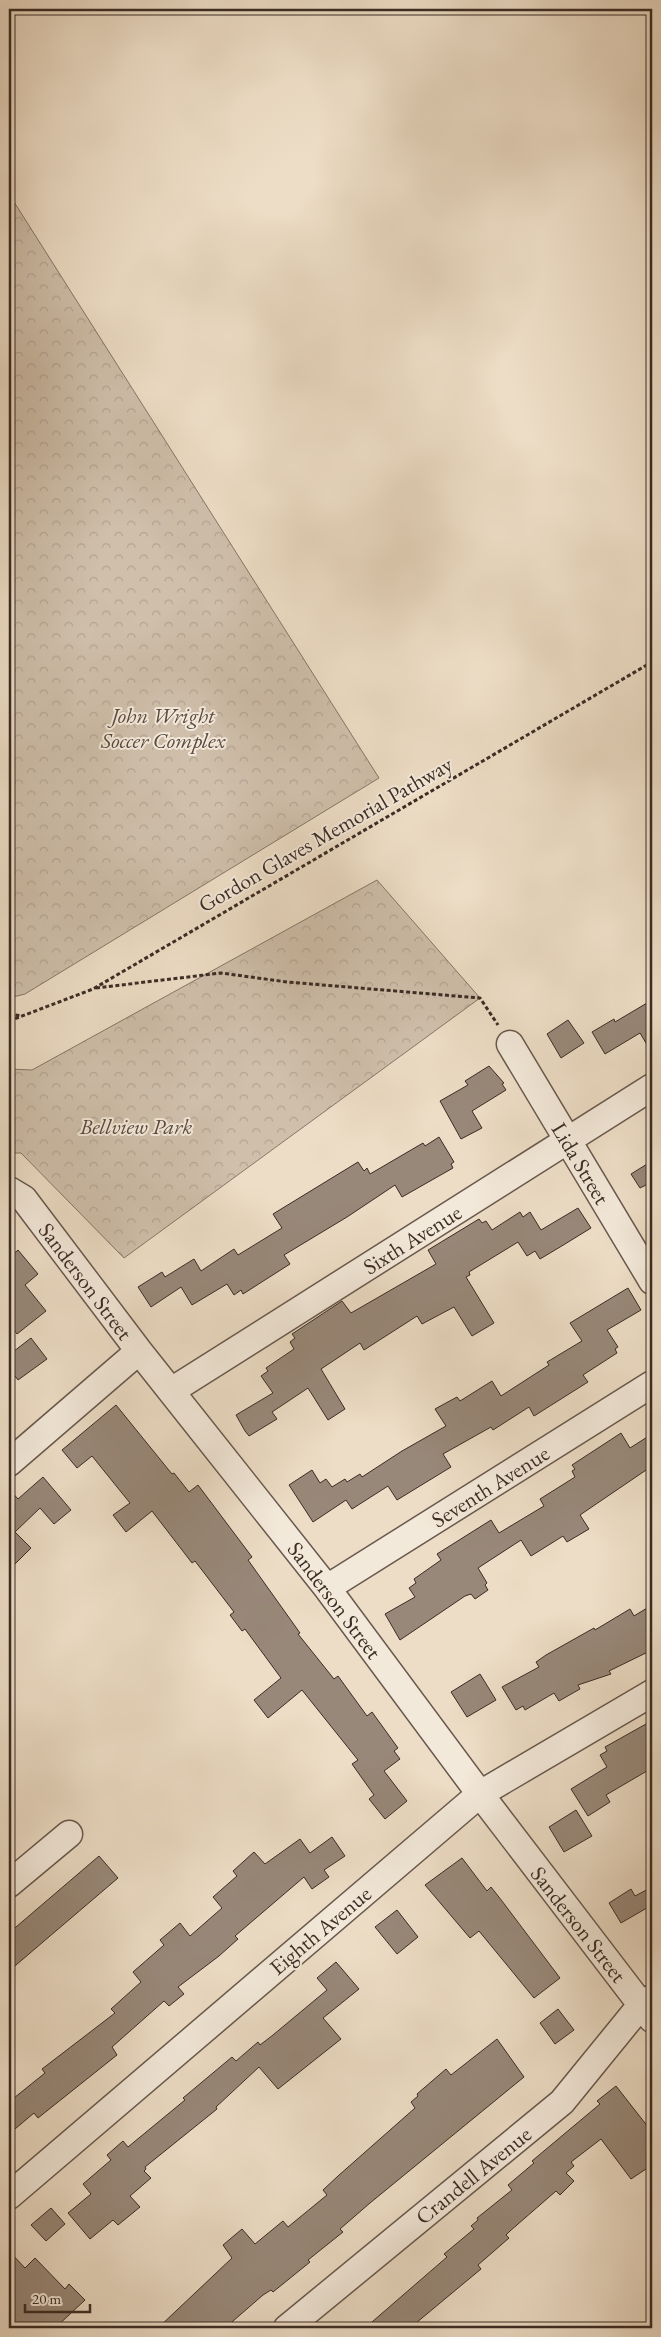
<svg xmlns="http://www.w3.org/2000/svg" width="661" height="2337" font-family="'EB Garamond',serif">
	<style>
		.forest { fill: url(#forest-crowns); stroke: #857668 }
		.building { fill: #988879; stroke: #3b2c25 }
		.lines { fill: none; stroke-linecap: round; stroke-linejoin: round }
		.minor-casing { stroke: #68584d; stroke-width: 29 }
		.path { stroke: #3b2c25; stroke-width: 3; stroke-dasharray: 4 2.5; stroke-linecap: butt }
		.minor { stroke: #f3e9da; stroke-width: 26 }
		.labels { text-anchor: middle; stroke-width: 4; stroke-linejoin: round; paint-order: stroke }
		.park-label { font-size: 22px; font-style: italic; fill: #594940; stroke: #f3e9da }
		.street-label { font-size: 22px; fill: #3b2c25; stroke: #f3e9da }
	</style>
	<defs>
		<pattern id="forest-crowns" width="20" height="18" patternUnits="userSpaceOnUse" patternTransform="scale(1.25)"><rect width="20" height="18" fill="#cfbfab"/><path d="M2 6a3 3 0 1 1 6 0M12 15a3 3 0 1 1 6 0" fill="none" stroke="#b3a493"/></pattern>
	</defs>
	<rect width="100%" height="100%" fill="#edddc6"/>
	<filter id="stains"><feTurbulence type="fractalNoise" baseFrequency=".004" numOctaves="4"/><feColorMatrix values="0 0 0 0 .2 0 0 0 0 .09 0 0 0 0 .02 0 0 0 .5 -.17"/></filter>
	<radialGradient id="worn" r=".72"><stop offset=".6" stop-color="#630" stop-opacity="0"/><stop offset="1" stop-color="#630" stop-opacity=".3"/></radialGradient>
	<path class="forest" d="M9,194L379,778L25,994L9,998Z
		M377,880L480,998L124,1258L21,1153H9V1069L32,1070Z"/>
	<path class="building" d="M647,1003L652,1012V1053L640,1033L605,1054L592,1032L614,1019L615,1022Z
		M568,1020L584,1043L561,1058L547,1034Z
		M489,1066L504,1083L502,1084L506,1090L472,1111L482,1128L461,1139L440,1101L468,1085L465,1081Z
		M439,1137L454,1162L451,1164L453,1168L402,1197L395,1185L347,1217L284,1255L290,1264L243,1294L241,1290L234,1295L227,1284L192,1305L181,1287L151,1307L138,1287L162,1272L165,1277L194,1259L201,1271L234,1249L238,1255L282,1228L273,1214L358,1162L364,1171L367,1168L370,1174L423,1143L425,1146Z
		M652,1161V1182L640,1188L631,1174Z
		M578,1208L591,1228L565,1244L540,1259L535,1251L527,1256L518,1242L469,1272L470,1275L466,1277L494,1323L472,1336L454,1307L422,1324L417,1316L364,1350L360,1343L321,1369L345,1409L328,1420L308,1388L272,1412L277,1419L249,1436L245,1431L236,1415L273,1393L261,1376L268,1371L266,1368L294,1349L290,1342L295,1338L292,1334L342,1301L351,1313L436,1264L428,1250L479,1219L482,1223L486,1221L492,1230L520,1212L523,1217L530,1212L541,1230Z
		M18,1250L38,1274L25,1285L46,1311L17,1334L9,1323V1258Z
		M628,1288L641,1310L607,1330L618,1347L615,1349L617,1353L583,1375L588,1382L534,1416L529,1407L493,1430L491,1427L443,1454L451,1467L397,1500L388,1486L352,1509L346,1500L313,1522L289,1485L312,1470L320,1483L326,1479L332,1487L345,1479L347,1482L360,1474L362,1477L402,1451L446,1426L435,1409L457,1397L460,1401L492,1381L501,1396L549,1365L547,1362L582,1341L570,1323Z
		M31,1338L47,1359L18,1380L9,1368V1355Z
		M116,1405L172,1474L174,1473L189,1492L198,1485L252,1557L248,1560L300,1633L298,1634L334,1679L338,1676L367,1716L372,1712L398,1748L394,1751L400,1759L384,1771L407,1801L385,1819L369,1799L374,1795L352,1764L358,1760L302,1690L268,1718L254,1700L281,1678L245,1629L242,1631L230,1615L234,1612L195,1561L192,1563L152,1511L126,1532L113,1515L130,1503L92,1456L77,1468L62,1450Z
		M621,1433L630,1448L652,1434V1466L580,1515L589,1529L567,1542L563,1536L531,1556L521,1540L478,1568L487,1583L485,1585L488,1590L475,1599L471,1594L465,1596L400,1640L385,1614L415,1597L409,1588L416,1583L414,1579L441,1560L437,1554L491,1520L499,1533L544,1506L540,1499L575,1477L572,1471L575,1469L572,1465Z
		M43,1477L71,1510L54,1524L40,1508L15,1532L31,1548L9,1570V1489L18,1499Z
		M652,1605V1650L609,1671L611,1674L578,1685L580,1689L559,1701L554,1693L525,1710L523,1706L516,1710L502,1687L539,1667L536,1662L546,1655L594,1628L595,1630L630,1609L634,1616Z
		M480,1674L496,1700L467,1717L451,1692Z
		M646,1724L652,1735V1768L606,1795L610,1802L588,1816L571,1789L607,1767L600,1755L607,1751L605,1747Z
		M576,1810L592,1836L564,1852L549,1827Z
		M332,1837L345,1856L324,1870L329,1877L312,1889L304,1877L235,1936L238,1939L219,1956L178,1987L184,1994L169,2006L164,2001L112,2047L117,2055L38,2118L34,2113L9,2134V2102L45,2073L42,2069L115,2013L111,2009L141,1982L133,1972L164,1945L160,1940L180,1923L190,1936L222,1908L213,1897L237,1876L233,1871L254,1852L265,1864L300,1839L310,1853Z
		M99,1856L118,1878L9,1971V1933Z
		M462,1858L487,1891L491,1887L502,1901L560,1978L534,1998L479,1931L470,1938L425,1885Z
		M652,1887V1905L621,1923L609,1903L631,1889L635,1896Z
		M397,1910L418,1937L397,1954L375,1927Z
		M336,1962L359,1989L323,2018L341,2039L278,2089L259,2067L216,2107L217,2109L145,2167L146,2169L144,2171L151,2178L130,2196L140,2207L118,2225L113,2220L90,2239L68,2213L91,2194L83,2184L111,2160L107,2155L123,2141L128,2147L185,2100L183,2098L232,2057L236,2061L258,2042L260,2045L273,2035L327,1990L317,1978Z
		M558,2009L574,2030L555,2044L540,2023Z
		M497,2039L524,2077L370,2203L340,2229L343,2232L308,2260L310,2262L273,2292L271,2290L263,2295L225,2328H158L232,2258L223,2245L242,2229L255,2244L283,2221L288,2227L327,2195L323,2190L338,2176L415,2108L411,2102L418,2096L417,2094L446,2069L451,2075Z
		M616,2086L652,2132V2165L631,2179L601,2139L571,2162L574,2166L566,2173L574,2181L560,2195L556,2191L510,2231L506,2235L509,2238L478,2265L481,2269L410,2328H365L447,2257L444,2254L474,2229L471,2226L478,2220L477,2218L512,2190L508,2185L534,2163L532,2161L600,2104L597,2101Z
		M51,2208L65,2224L46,2241L31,2225Z
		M9,2251L25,2268L35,2258L65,2289L69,2284L85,2300L55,2328H9Z"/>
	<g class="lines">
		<defs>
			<path id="minor" d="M510,1044L652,1281
				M9,1190L24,1199L139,1351L327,1588L480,1794L652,2019
				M171,1391L652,1087
				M9,1463L139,1351
				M327,1588L652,1384
				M9,1884L69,1834
				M9,2196L480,1794L652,1693
				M287,2328L562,2102L641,2005L652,1998"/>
		</defs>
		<use href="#minor" class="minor-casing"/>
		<path class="path" d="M96,988L221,973L287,982L480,998L498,1025
			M9,1014L23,1016
			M9,1021L93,989L652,662"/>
		<use href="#minor" class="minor"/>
	</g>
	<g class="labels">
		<g class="park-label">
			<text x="163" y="723">John Wright<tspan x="163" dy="25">Soccer Complex</tspan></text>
			<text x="136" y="1134">Bellview Park</text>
		</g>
		<g class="street-label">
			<text transform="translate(325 834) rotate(-30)" y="8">Gordon Glaves Memorial Pathway</text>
			<text transform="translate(581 1163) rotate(59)" y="8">Lida Street</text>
			<text transform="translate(412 1239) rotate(-32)" y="8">Sixth Avenue</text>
			<text transform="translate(86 1281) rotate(53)" y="8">Sanderson Street</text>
			<text transform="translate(490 1486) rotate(-32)" y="8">Seventh Avenue</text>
			<text transform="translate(335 1600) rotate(53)" y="8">Sanderson Street</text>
			<text transform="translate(579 1924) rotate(52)" y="8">Sanderson Street</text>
			<text transform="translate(320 1930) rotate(-40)" y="8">Eighth Avenue</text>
			<text transform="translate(473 2175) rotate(-39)" y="8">Crandell Avenue</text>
		</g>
	</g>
	<rect width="661" height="2337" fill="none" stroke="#edddc6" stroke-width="30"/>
	<rect x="10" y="10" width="641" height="2317" fill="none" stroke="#3b2c25" stroke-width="2.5"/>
	<rect x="15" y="15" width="631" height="2307" fill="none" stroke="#3b2c25"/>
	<path d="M25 2304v8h65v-8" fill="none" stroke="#3b2c25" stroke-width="2.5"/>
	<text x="32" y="2304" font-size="15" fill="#3b2c25" stroke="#f3e9da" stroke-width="4" paint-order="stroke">20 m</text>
	<rect width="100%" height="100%" filter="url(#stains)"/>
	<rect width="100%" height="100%" fill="url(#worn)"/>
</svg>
